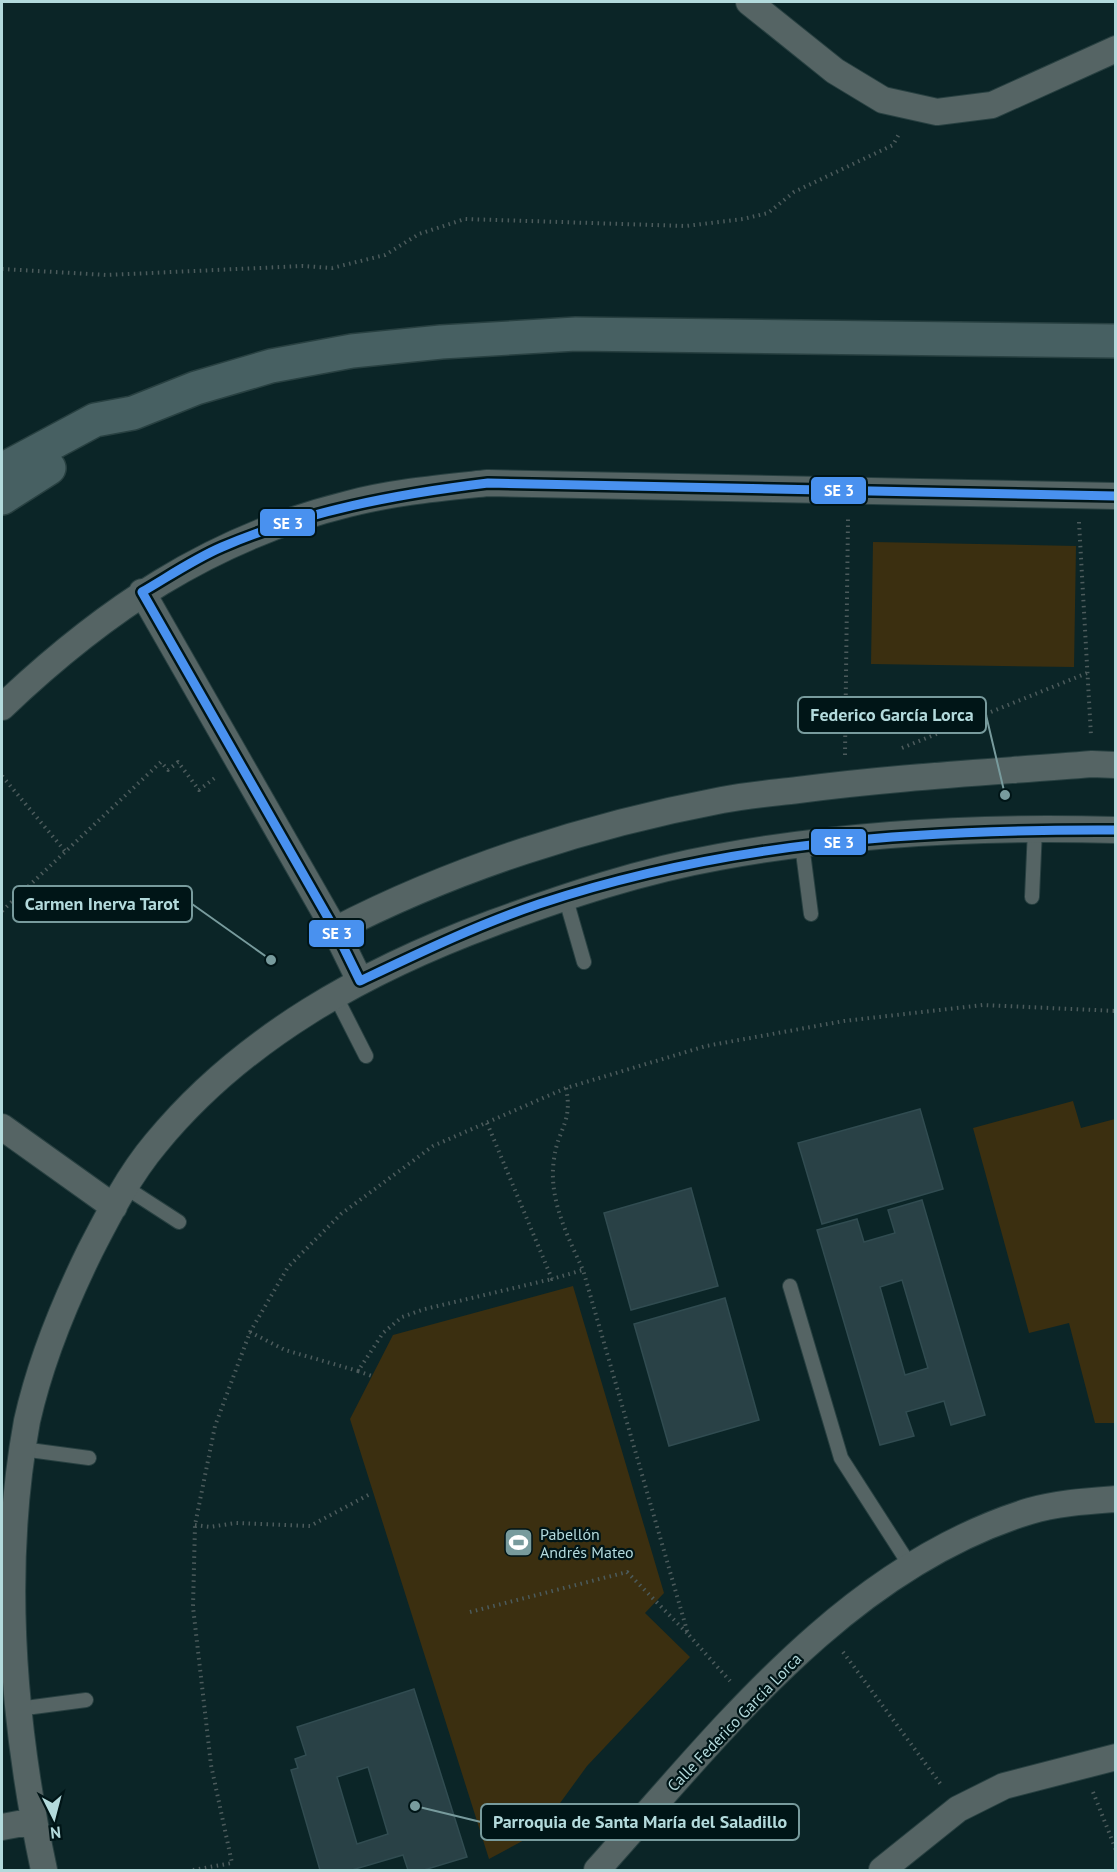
<svg xmlns="http://www.w3.org/2000/svg" width="1117" height="1872" font-family="'PT Sans',sans-serif">
	<style>
		.green { fill: #3b2f10 }
		.building { fill: #294146; stroke: #314c51; stroke-width: 1.5; fill-rule: evenodd }
		.lines { fill: none; stroke-linecap: round; stroke-linejoin: round }
		.lane-casing { stroke: #284041; stroke-width: 16 }
		.street-casing { stroke: #284041; stroke-width: 28 }
		.highway-casing { stroke: #284041; stroke-width: 36 }
		.path { stroke: #4c5b5c; stroke-width: 4; stroke-dasharray: 1.5 4.5; stroke-linecap: butt }
		.lane { stroke: #556464; stroke-width: 14 }
		.street { stroke: #556464; stroke-width: 26 }
		.highway { stroke: #476062; stroke-width: 33 }
		.bus-1-casing { stroke: #001517; stroke-width: 14 }
		.bus-1 { stroke: #4991ef; stroke-width: 9 }
		.labels { text-anchor: middle; stroke-width: 4.5; stroke-linejoin: round; paint-order: stroke }
		.poi-label { font-size: 16px; fill: #b3dadc; stroke: #001517; text-anchor: start }
		.street-label { font-size: 16px; fill: #b3dadc; stroke: #001517 }
		.leader { fill: none; stroke: #789b9d; stroke-width: 2 }
		.callout-dot { fill: #789b9d; stroke: #001517; stroke-width: 2 }
		.callout { fill: #001517; stroke: #789b9d; stroke-width: 2 }
		.callout-label { font-size: 18px; text-anchor: middle; font-weight: bold; fill: #b3dadc }
		.line-badge { stroke: #001517; stroke-width: 2 }
		.badge-label { font-size: 16px; text-anchor: middle; font-weight: bold; fill: #fff }
	</style>
	<rect width="100%" height="100%" fill="#0b2527"/>
	<path class="green" d="M873,542L1076,546L1074,667L871,664Z
		M1073,1101L1081,1128L1115,1119V1423H1095L1069,1323L1029,1333L973,1128Z
		M573,1286L664,1593L645,1613L690,1657L587,1766L539,1832L489,1859L350,1419L393,1335Z"/>
	<path class="building" d="M920,1109L943,1189L822,1224L798,1143Z
		M691,1188L718,1286L631,1310L604,1213Z
		M922,1200L985,1415L951,1425L944,1401L906,1412L914,1436L880,1445L817,1230L857,1219L864,1242L895,1233L888,1210ZM902,1280L928,1368L905,1375L880,1287Z
		M725,1298L759,1420L669,1446L634,1324Z
		M414,1689L467,1857L424,1870H408L403,1855L352,1870H320L291,1770L298,1768L295,1759L306,1755L297,1727ZM368,1767L388,1834L357,1844L337,1777Z"/>
	<g class="lines">
		<defs>
			<path id="lane" d="M802,845L811,914
				M565,896L584,962
				M1032,897L1035,829
				M335,995L366,1056
				M125,1187L179,1222
				M790,1286L841,1458L911,1567
				M22,1449L89,1458
				M18,1709L86,1700"/>
			<path id="street" d="M749,2L835,71L883,100L937,112L992,105L1116,49
				M142,592L335,930L360,981
				M2,707C103,611 210,538 348,504C394,492 441,488 488,483L1116,496
				M335,930C455,868 590,825 722,800C747,795 773,793 798,790C896,777 994,772 1092,764L1116,765
				M2,1127L114,1207
				M2,1827L34,1821
				M44,1870C13,1725 0,1568 27,1421C40,1363 64,1304 90,1251C109,1214 129,1175 156,1143C243,1037 366,970 493,923C566,896 641,871 719,857C849,833 983,826 1116,830
				M597,1870C720,1733 846,1567 1030,1511C1056,1503 1089,1501 1116,1499
				M882,1870L958,1809L1004,1786L1116,1757"/>
			<path id="highway" d="M2,470L95,420L133,413L196,388L271,366L352,351L441,342L576,334L1116,341
				M2,498L49,468"/>
		</defs>
		<use href="#lane" class="lane-casing"/>
		<use href="#street" class="street-casing"/>
		<use href="#highway" class="highway-casing"/>
		<path class="path" d="M2,269L107,275L303,266L332,268L385,255L419,234L465,219L686,226L743,219L768,213L794,192L893,145L899,134
			M1079,522L1091,736
			M902,748L1087,673
			M845,755L848,519
			M2,776L65,851
			M2,911L161,762L168,770L178,762L199,790L216,777
			M566,1088C573,1123 558,1128 554,1159C548,1198 567,1235 583,1270
			M487,1123L552,1279L583,1270L688,1634L730,1681
			M250,1332L285,1350L358,1371L383,1333L402,1317L425,1309L552,1279
			M358,1371L372,1376
			M195,1525L210,1527L235,1523L310,1526L372,1493
			M470,1612L627,1572L687,1633
			M843,1652L942,1786
			M1093,1792L1116,1850
			M193,1870L232,1863L211,1765L193,1607L195,1525L215,1426L250,1332L288,1267L341,1214L433,1146L566,1088L706,1046L844,1021L983,1005L1116,1011"/>
		<use href="#lane" class="lane"/>
		<use href="#street" class="street"/>
		<use href="#highway" class="highway"/>
		<defs>
			<path id="bus-1" d="M1116,496L488,483C397,494 306,511 222,547C194,559 168,577 142,592L335,930L360,981C419,953 477,925 539,904C725,842 920,829 1116,830"/>
		</defs>
		<use href="#bus-1" class="bus-1-casing"/>
		<use href="#bus-1" class="bus-1"/>
	</g>
	<defs>
		<symbol id="stadium-square" viewBox="-11 -11 22 22"><rect x="-9" y="-9" width="18" height="18" rx="4" fill="#789b9d" stroke="#001517"/><path d="M0-5a6.5 5 0 1 0 0 10a6.5 5 0 1 0 0-10ZM-3.5-1.8h7v3.6h-7Z" fill="#fff"/></symbol>
	</defs>
	<g fill-rule="evenodd">
		<use href="#stadium-square" x="502" y="1526" width="33" height="33"/>
	</g>
	<g class="labels">
		<g class="poi-label">
			<text x="540" y="1540">Pabellón<tspan x="540" dy="18">Andrés Mateo</tspan></text>
		</g>
		<g class="street-label">
			<text transform="translate(734 1722) rotate(-46)" y="6">Calle Federico García Lorca</text>
		</g>
	</g>
	<path class="leader" d="M1005 795L986 715M271 960L192 904M415 1806L481 1822"/>
	<g class="callout-dot">
		<circle cx="1005" cy="795" r="6"/>
		<circle cx="271" cy="960" r="6"/>
		<circle cx="415" cy="1806" r="6"/>
	</g>
	<g class="callout">
		<rect x="798" y="697" width="188" height="36" rx="6"/>
		<rect x="13" y="886" width="179" height="36" rx="6"/>
		<rect x="481" y="1804" width="318" height="36" rx="6"/>
	</g>
	<g class="callout-label">
		<text x="892" y="721">Federico García Lorca</text>
		<text x="102" y="910">Carmen Inerva Tarot</text>
		<text x="640" y="1828">Parroquia de Santa María del Saladillo</text>
	</g>
	<g class="line-badge">
		<rect x="810" y="476" width="57" height="29" rx="6" fill="#4991ef"/>
		<rect x="259" y="508" width="57" height="29" rx="6" fill="#4991ef"/>
		<rect x="810" y="828" width="57" height="28" rx="6" fill="#4991ef"/>
		<rect x="308" y="919" width="57" height="29" rx="6" fill="#4991ef"/>
	</g>
	<g class="badge-label">
		<text x="839" y="496">SE 3</text>
		<text x="288" y="529">SE 3</text>
		<text x="839" y="848">SE 3</text>
		<text x="337" y="939">SE 3</text>
	</g>
	<rect width="1117" height="1872" fill="none" stroke="#b3dadc" stroke-width="6"/>
	<g transform="translate(54 1818) rotate(174)" stroke="#001517" stroke-width="4.5" paint-order="stroke">
	<path d="M0-4.5L10 22L0 15L-10 22Z" fill="#b3dadc"/>
	<text y="-9" font-size="16" font-weight="bold" text-anchor="middle" fill="#b3dadc">N</text>
	</g>
</svg>
